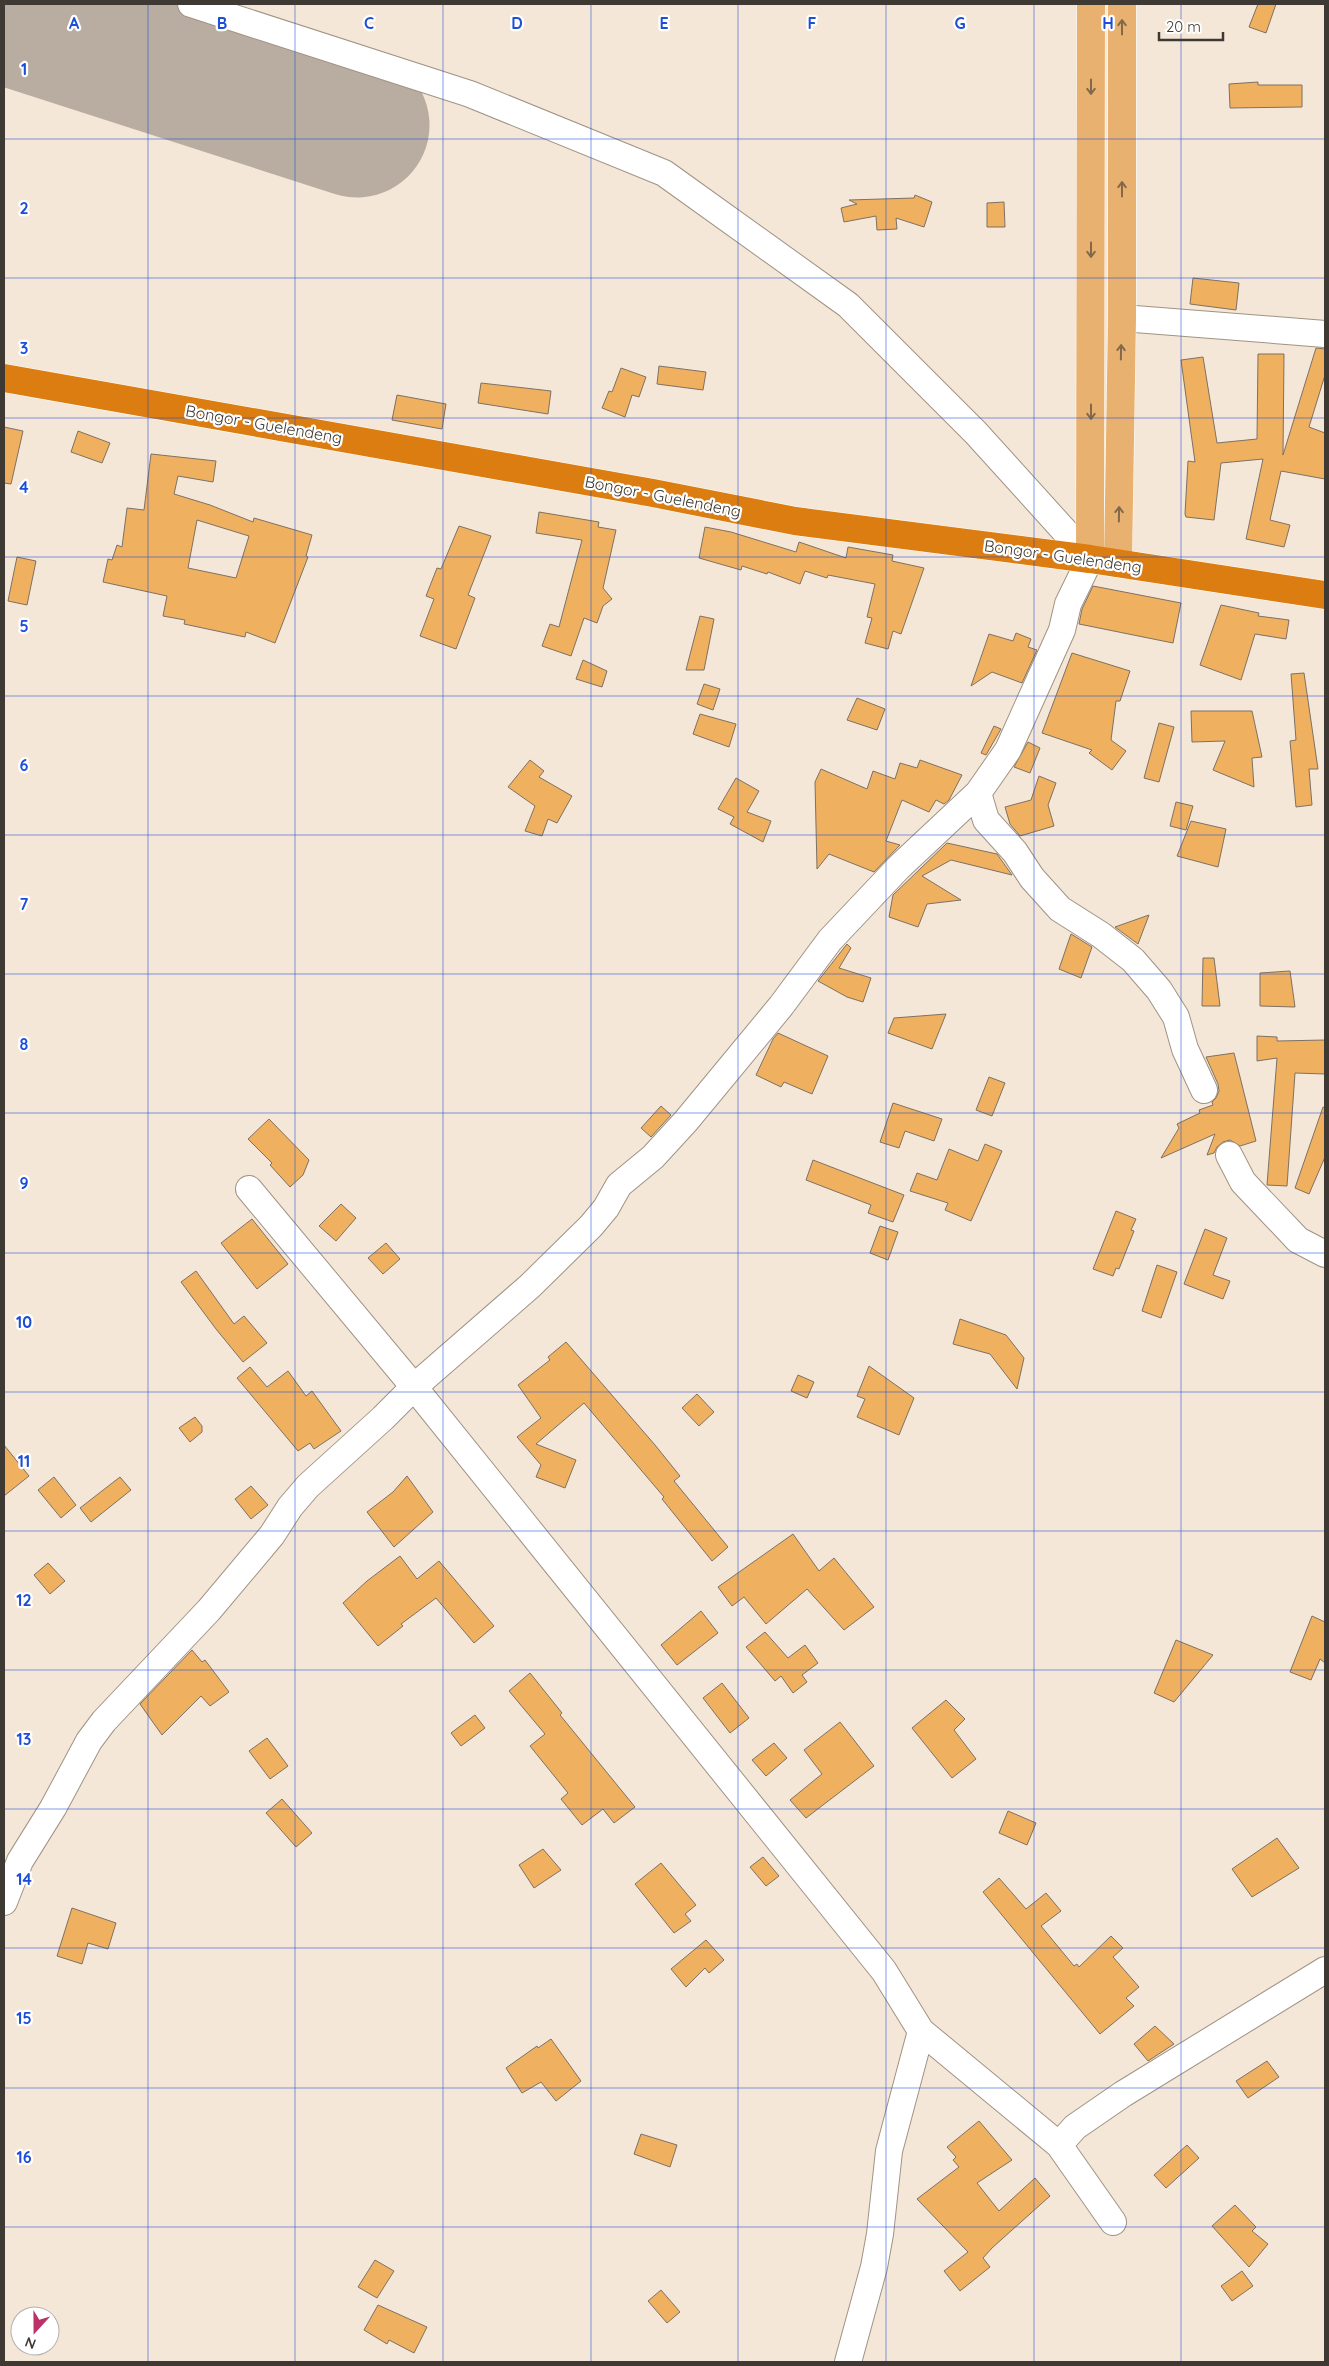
<svg xmlns="http://www.w3.org/2000/svg" width="1329" height="2366" font-family="Quicksand,sans-serif">
	<style>
		.lines { fill: none; stroke-linecap: round; stroke-linejoin: round }
		.runway { stroke: #b8ada0; stroke-width: 145 }
		.building { fill: #efb060; stroke: #7e7163; fill-rule: evenodd }
		.minor-casing { stroke: #a09384; stroke-width: 28 }
		.major-casing { stroke: #fff; stroke-width: 29 }
		.highway-casing { stroke: #fff; stroke-width: 29 }
		.minor { stroke: #fff; stroke-width: 26 }
		.major { stroke: #e9b170; stroke-width: 28 }
		.highway { stroke: #db7d11; stroke-width: 28 }
		.oneway { stroke: #82694b }
		.grid { fill: none; stroke: #1d4ed8; stroke-width: 1; stroke-opacity: 0.55 }
		.labels { text-anchor: middle; stroke-width: 4.5; stroke-linejoin: round; paint-order: stroke }
		.street-label { font-size: 16px; fill: #3e3932; stroke: #fff }
		.grid-label { font-size: 16px; text-anchor: middle; font-weight: bold; fill: #1d4ed8; stroke: #fff; stroke-width: 4.5; stroke-linejoin: round; paint-order: stroke }
	</style>
	<rect width="100%" height="100%" fill="#f5e7d7"/>
	<g class="lines">
		<path class="runway" d="M4,11L357,125"/>
	</g>
	<path class="building" d="M1258,4H1276L1266,33L1249,27Z
		M1258,82V85H1302V107L1230,108L1229,84Z
		M915,195L932,202L924,227L896,218L897,229L877,230L876,216L844,222L841,208L857,204L849,200L914,198Z
		M1004,202L1005,227H987V203Z
		M1193,278L1239,283L1236,310L1190,304Z
		M1316,348L1325,349V375L1309,427L1325,433V479L1281,471L1270,520L1290,525L1284,547L1246,539L1263,459L1221,463L1214,520L1186,517L1185,514L1188,461L1195,462L1181,360L1203,357L1217,443L1257,439L1258,354H1284L1283,455Z
		M659,366L706,372L703,390L657,384Z
		M621,368L646,377L639,397L632,395L625,417L602,408L609,391L612,392Z
		M481,383L551,391L548,414L478,403Z
		M397,395L446,404L442,429L392,420Z
		M4,427L23,431L11,484L4,483Z
		M78,431L110,443L102,463L71,452Z
		M151,454L216,461L213,482L178,476L174,494L210,505L253,522L254,518L312,535L306,556L308,557L275,643L246,632L245,637L184,624L185,620L163,616L167,596L103,582L108,559L112,560L117,545L122,547L127,508L144,510ZM197,520L249,536L236,578L188,568Z
		M539,512L599,522L598,527L616,530L603,588L612,599L603,606L597,623L584,618L571,656L542,646L550,624L559,627L582,540L536,533Z
		M459,526L491,536L468,595L475,598L456,649L420,636L434,599L426,596L437,568L441,569Z
		M705,527L731,532L796,552L799,542L846,558L848,547L893,555L892,561L924,568L901,634L893,631L888,649L865,643L872,618L867,617L875,584L828,575L827,578L805,571L800,584L768,572L767,574L742,566L741,570L699,558Z
		M17,557L36,561L27,605L8,601Z
		M1093,586L1181,603L1173,643L1079,624L1082,609Z
		M1221,605L1259,613L1258,616L1289,620L1286,639L1255,634L1241,680L1200,665Z
		M700,616L714,619L704,670H686Z
		M1016,633L1031,639L1028,647L1037,650L1022,683L992,672L971,686L989,634L1013,641Z
		M1072,653L1130,671L1120,701H1116L1111,740L1126,751L1112,770L1089,753L1092,750L1042,733Z
		M583,660L607,671L602,687L576,679Z
		M1304,673L1318,769H1309L1312,805L1296,807L1290,741L1296,740L1291,674Z
		M704,684L720,689L713,710L697,704Z
		M857,698L885,709L877,730L847,720Z
		M1191,711H1252L1262,757L1252,758L1254,787L1213,770L1225,741L1192,742Z
		M700,714L736,724L729,747L693,734Z
		M1159,723L1174,727L1159,782L1144,778Z
		M994,726L1001,729L986,755L981,753Z
		M1028,742L1040,748L1030,773L1014,767Z
		M530,760L544,771L539,777L572,796L557,823L548,819L542,836L525,831L535,806L508,787Z
		M920,760L962,775L949,800L944,804L936,800L929,812L902,800L886,841L900,845L874,872L829,854L817,869L815,782L821,769L867,789L873,771L895,779L900,763L917,768Z
		M1039,776L1056,783L1048,805L1054,826L1020,836L1010,824L1005,807L1031,800Z
		M736,778L759,791L747,812L771,821L763,842L730,824L734,817L718,809Z
		M1176,802L1193,806L1186,830L1170,826Z
		M1191,821L1226,829L1218,867L1177,856Z
		M947,843L997,854L1012,875L951,860L922,876L961,900L927,904L918,927L889,917L893,895Z
		M1149,915L1138,944L1115,927Z
		M1071,934L1092,947L1081,978L1059,969Z
		M847,944L851,948L839,968L871,978L863,1002L847,997L818,981Z
		M1203,958H1214L1220,1006H1202Z
		M1290,971L1295,1007L1260,1006V973Z
		M946,1014L932,1049L888,1033L894,1018Z
		M778,1033L828,1056L812,1094L784,1082L781,1087L756,1075L773,1039Z
		M1257,1036L1277,1037V1041L1325,1040V1074L1295,1073L1287,1186L1267,1185L1277,1058L1257,1061Z
		M1234,1053L1256,1141L1240,1146L1230,1140L1223,1142L1217,1147L1214,1153L1207,1155L1215,1134L1161,1158L1179,1128L1177,1124L1200,1113L1199,1110L1213,1105L1212,1102L1216,1098L1219,1091L1218,1084L1206,1057Z
		M989,1077L1005,1083L992,1116L976,1110Z
		M893,1103L942,1119L934,1141L905,1131L899,1148L880,1142Z
		M661,1106L671,1115L651,1137L641,1128Z
		M1323,1107L1325,1108V1157L1309,1194L1295,1188Z
		M269,1119L309,1160L303,1175L290,1187L270,1165L272,1163L248,1139Z
		M985,1144L1002,1151L971,1221L945,1210L948,1203L910,1191L917,1173L937,1180L949,1149L978,1161Z
		M813,1160L904,1195L893,1222L868,1213L871,1205L806,1180Z
		M341,1204L356,1218L336,1241L319,1226Z
		M1116,1211L1136,1219L1131,1230L1134,1231L1119,1269L1116,1268L1113,1276L1093,1269Z
		M252,1219L288,1264L257,1289L221,1243Z
		M880,1226L898,1232L888,1260L870,1253Z
		M1205,1229L1227,1238L1213,1275L1230,1281L1223,1299L1184,1284Z
		M386,1243L400,1259L383,1274L368,1258Z
		M1157,1265L1177,1272L1161,1318L1142,1311Z
		M196,1271L234,1324L244,1316L267,1343L243,1362L216,1329L181,1282Z
		M960,1319L1006,1335L1024,1358L1017,1389L990,1354L953,1344Z
		M566,1342L655,1445L680,1476L674,1481L728,1547L712,1561L662,1499L664,1497L584,1403L536,1444L576,1460L565,1488L536,1477L541,1465L517,1437L541,1418L518,1385L550,1360L548,1357Z
		M869,1366L914,1398L899,1435L857,1417L865,1399L857,1396Z
		M250,1367L267,1387L288,1371L306,1396L312,1391L341,1431L314,1449L310,1443L298,1451L237,1378Z
		M798,1375L814,1382L807,1398L791,1391Z
		M697,1394L714,1412L699,1426L682,1408Z
		M195,1417L202,1426V1432L190,1442L179,1428Z
		M4,1445L29,1476L4,1496Z
		M407,1476L433,1512L394,1547L367,1512L393,1492Z
		M54,1477L76,1505L61,1518L38,1490Z
		M120,1477L131,1490L91,1522L80,1508Z
		M251,1486L268,1505L251,1519L235,1499Z
		M793,1534L819,1571L834,1558L874,1607L844,1630L807,1589L766,1624L744,1597L732,1606L718,1587Z
		M400,1556L417,1579L439,1561L494,1626L474,1643L436,1598L401,1624L403,1626L378,1646L343,1603L367,1581Z
		M48,1563L65,1581L50,1594L34,1575Z
		M701,1611L718,1633L677,1665L661,1645Z
		M1312,1616L1325,1622V1663L1320,1659L1311,1680L1290,1672Z
		M765,1632L788,1658L805,1645L818,1663L802,1675L807,1682L793,1693L781,1676L775,1681L746,1647Z
		M1176,1640L1213,1655L1174,1702L1154,1693Z
		M192,1650L202,1662L205,1660L229,1692L210,1706L201,1696L162,1735L140,1704Z
		M530,1673L562,1713L560,1715L635,1807L614,1823L603,1809L582,1825L561,1799L568,1793L530,1746L545,1734L509,1691Z
		M722,1683L749,1718L730,1733L703,1698Z
		M946,1700L965,1719L954,1730L976,1759L952,1778L912,1728Z
		M475,1715L485,1728L461,1746L451,1733Z
		M840,1722L874,1766L806,1818L790,1800L822,1774L804,1750Z
		M267,1738L288,1766L270,1779L249,1751Z
		M774,1743L787,1758L766,1776L752,1760Z
		M282,1799L312,1833L296,1847L266,1813Z
		M1008,1811L1036,1823L1027,1845L999,1833Z
		M1277,1838L1299,1868L1252,1897L1232,1869Z
		M543,1849L561,1870L534,1888L519,1865Z
		M763,1857L779,1876L766,1886L750,1867Z
		M661,1863L696,1905L685,1914L691,1921L674,1933L635,1884Z
		M999,1878L1026,1909L1046,1893L1061,1911L1041,1926L1074,1966L1077,1964L1079,1967L1111,1936L1123,1948L1113,1957L1139,1987L1126,1998L1134,2006L1100,2034L983,1892Z
		M72,1908L116,1923L108,1949L88,1943L82,1964L57,1956Z
		M706,1940L724,1960L709,1973L705,1968L686,1987L671,1969Z
		M1155,2026L1174,2044L1148,2061L1134,2044Z
		M551,2039L581,2081L556,2101L541,2082L522,2093L506,2068L537,2046L538,2048Z
		M1267,2061L1279,2077L1248,2098L1236,2081Z
		M979,2121L1012,2160L977,2183L999,2211L1035,2178L1050,2196L992,2248L983,2258L990,2267L960,2291L944,2271L968,2252L917,2199L959,2167L953,2160L956,2157L947,2147Z
		M641,2134L677,2145L670,2167L634,2154Z
		M1187,2145L1199,2158L1166,2188L1154,2175Z
		M1235,2205L1256,2227L1252,2231L1268,2244L1249,2267L1212,2226Z
		M375,2260L394,2271L377,2298L358,2287Z
		M1242,2271L1253,2286L1232,2301L1221,2286Z
		M661,2290L680,2312L667,2323L648,2301Z
		M378,2305L427,2327L414,2353L389,2340L387,2344L364,2330Z"/>
	<g class="lines">
		<defs>
			<path id="minor" d="M1122,318L1325,334
				M978,793L986,820L1015,852L1032,878L1060,909L1101,935L1133,960L1159,990L1176,1017L1185,1049L1204,1090
				M1229,1155L1243,1182L1298,1240L1325,1254
				M249,1189L414,1387L884,1971L921,2031L889,2151L880,2234L874,2267L848,2362
				M4,1902L20,1861L53,1808L89,1741L104,1721L209,1610L272,1535L290,1507L308,1486L383,1418L414,1387L530,1286L591,1226L606,1208L619,1185L653,1157L686,1121L781,1006L830,940L899,867L978,793L1008,750L1062,630L1068,604L1090,559L976,433L848,305L664,173L470,94L191,4
				M921,2031L1059,2145L1113,2222
				M1059,2145L1075,2127L1123,2094L1325,1970"/>
			<path id="major" d="M1090,559L1091,4
				M1118,563L1122,318V4"/>
			<path id="highway" d="M4,378L653,493L795,521L1090,559L1325,595"/>
		</defs>
		<use href="#minor" class="minor-casing"/>
		<use href="#major" class="major-casing"/>
		<use href="#highway" class="highway-casing"/>
		<use href="#minor" class="minor"/>
		<use href="#major" class="major"/>
		<use href="#highway" class="highway"/>
	</g>
	<defs><path id="oneway-shaft" d="M-6 0H5M1.5-3L5.5 0L1.5 3" fill="none" stroke-width="1.6" stroke-linecap="round" stroke-linejoin="round" transform="scale(1.25)"/></defs>
	<g class="oneway">
		<use href="#oneway-shaft" transform="translate(1122 27) rotate(-90)"/>
		<use href="#oneway-shaft" transform="translate(1091 87) rotate(90)"/>
		<use href="#oneway-shaft" transform="translate(1122 189) rotate(-90)"/>
		<use href="#oneway-shaft" transform="translate(1091 250) rotate(90)"/>
		<use href="#oneway-shaft" transform="translate(1121 352) rotate(-89)"/>
		<use href="#oneway-shaft" transform="translate(1091 412) rotate(90)"/>
		<use href="#oneway-shaft" transform="translate(1119 514) rotate(-89)"/>
	</g>
	<path class="grid" d="M148,4V2362M295,4V2362M443,4V2362M591,4V2362M738,4V2362M886,4V2362M1034,4V2362M1181,4V2362M4,139H1325M4,278H1325M4,418H1325M4,557H1325M4,696H1325M4,835H1325M4,974H1325M4,1113H1325M4,1253H1325M4,1392H1325M4,1531H1325M4,1670H1325M4,1809H1325M4,1948H1325M4,2088H1325M4,2227H1325"/>
	<g class="labels">
		<g class="street-label">
			<text transform="translate(264 424) rotate(10)" y="6">Bongor - Guelendeng</text>
			<text transform="translate(663 496) rotate(11)" y="6">Bongor - Guelendeng</text>
			<text transform="translate(1063 556) rotate(8)" y="6">Bongor - Guelendeng</text>
		</g>
	</g>
	<g class="grid-label">
		<text x="74" y="29">A</text>
		<text x="222" y="29">B</text>
		<text x="369" y="29">C</text>
		<text x="517" y="29">D</text>
		<text x="664" y="29">E</text>
		<text x="812" y="29">F</text>
		<text x="960" y="29">G</text>
		<text x="1108" y="29">H</text>
		<text x="24" y="75">1</text>
		<text x="24" y="214">2</text>
		<text x="24" y="354">3</text>
		<text x="24" y="493">4</text>
		<text x="24" y="632">5</text>
		<text x="24" y="771">6</text>
		<text x="24" y="910">7</text>
		<text x="24" y="1050">8</text>
		<text x="24" y="1189">9</text>
		<text x="24" y="1328">10</text>
		<text x="24" y="1467">11</text>
		<text x="24" y="1606">12</text>
		<text x="24" y="1745">13</text>
		<text x="24" y="1885">14</text>
		<text x="24" y="2024">15</text>
		<text x="24" y="2163">16</text>
	</g>
	<rect width="1329" height="2366" fill="none" stroke="#3e3932" stroke-width="10"/>
	<g transform="translate(35 2331) rotate(201)"><circle r="24" fill="#ffffff" stroke="#b2b0ad"/>
	<path d="M0-4L9 19L0 12L-9 19Z" fill="#bc3168"/>
	<text y="-8" font-size="14" font-weight="bold" text-anchor="middle" fill="#3e3932">N</text>
	</g>
	<path d="M1159 32v8h64v-8" fill="none" stroke="#3e3932" stroke-width="2.5"/>
	<text x="1166" y="32" font-size="15" fill="#3e3932" stroke="#ffffff" stroke-width="4" paint-order="stroke">20 m</text>
</svg>
